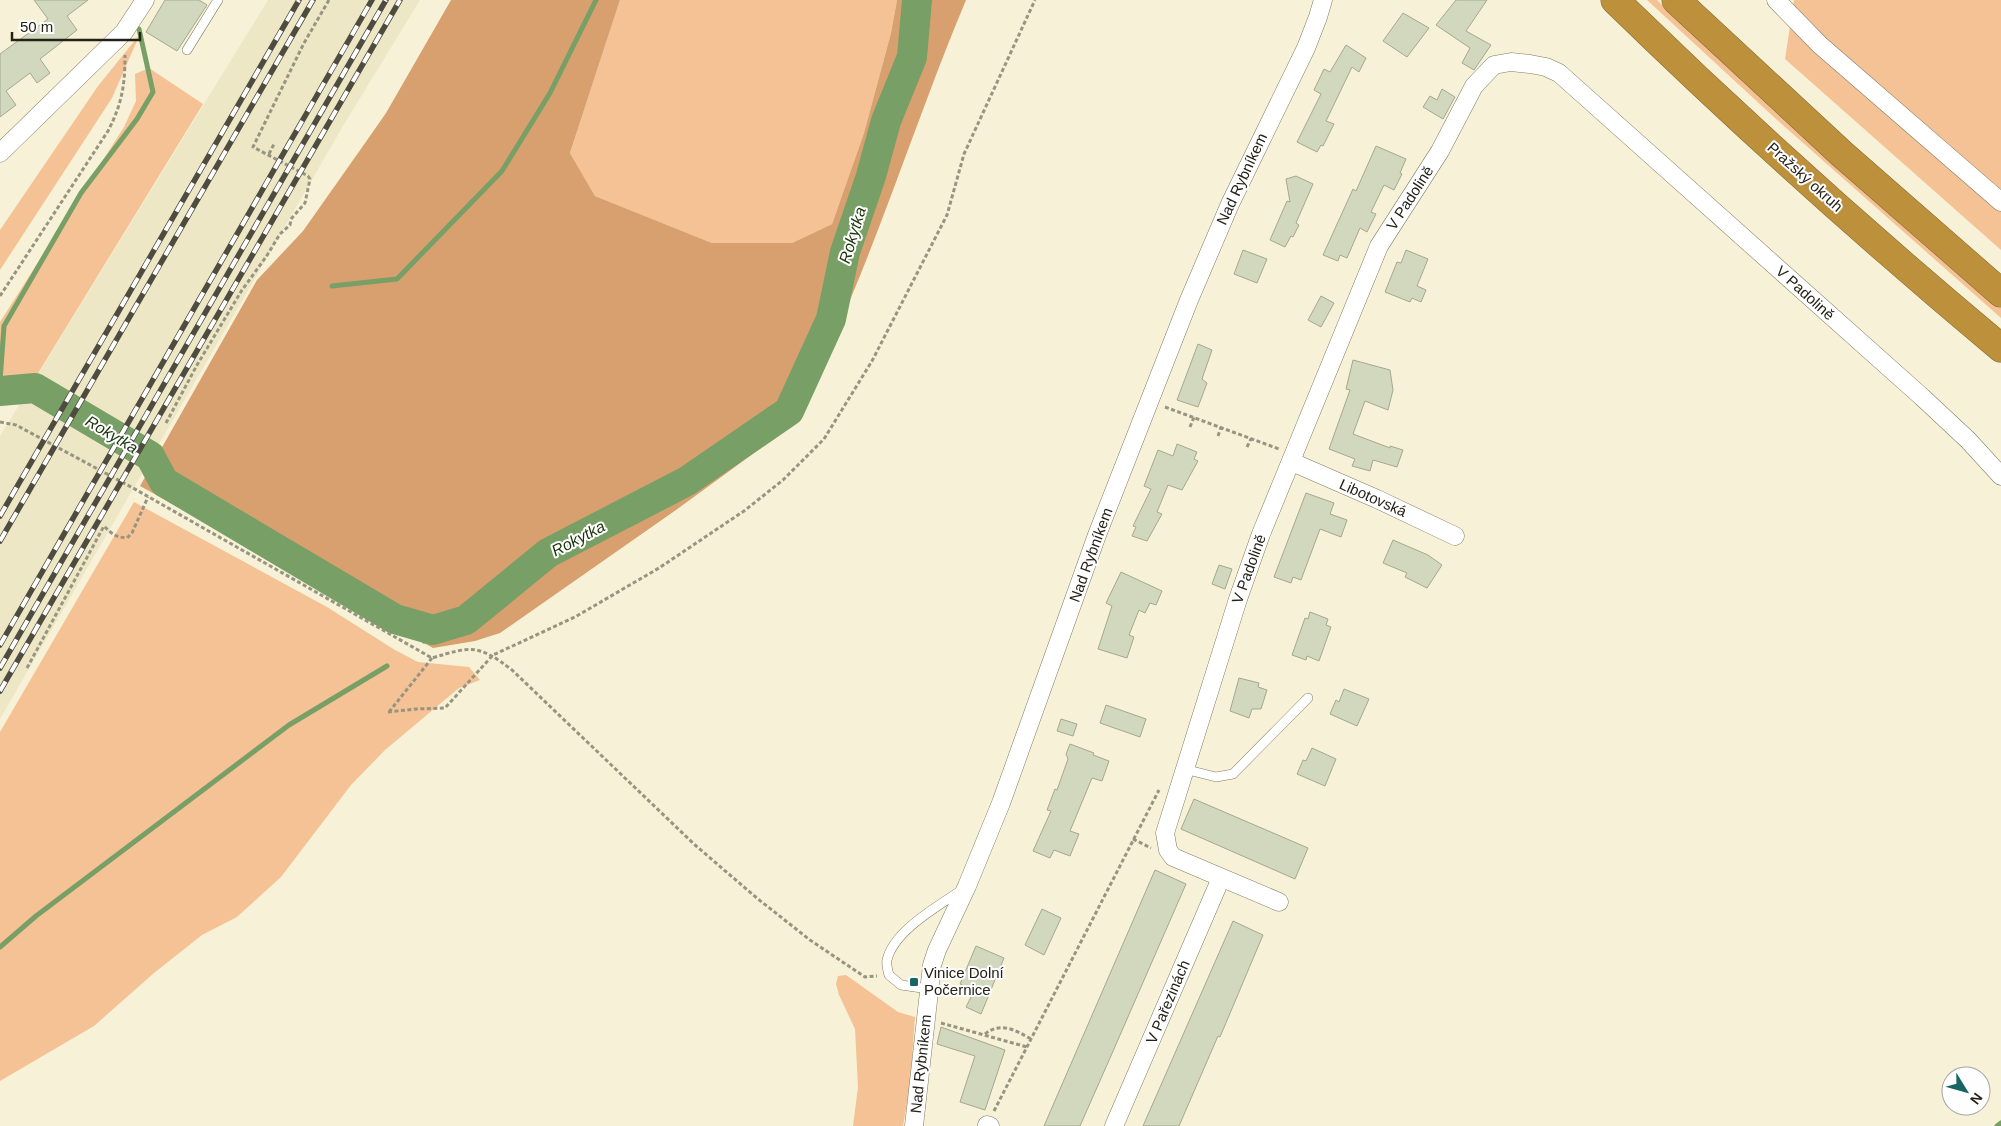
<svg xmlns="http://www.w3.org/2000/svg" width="2001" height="1126" font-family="Helvetica,sans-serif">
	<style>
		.built { fill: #ede7c5 }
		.green { fill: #f5c295 }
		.forest { fill: #d8a06f }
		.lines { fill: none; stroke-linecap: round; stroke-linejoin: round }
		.stream { stroke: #789f66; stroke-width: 5 }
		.river { stroke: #789f66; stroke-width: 30 }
		.building { fill: #d2d8be; stroke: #a3a88f }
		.service-casing { stroke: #807b63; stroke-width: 10 }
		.minor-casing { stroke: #807b63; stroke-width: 19 }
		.motorway-casing { stroke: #87692f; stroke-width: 29 }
		.path { stroke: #979481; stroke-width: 3; stroke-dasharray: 4 2.5; stroke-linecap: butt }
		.service { stroke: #fff; stroke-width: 9 }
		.minor { stroke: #fff; stroke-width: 18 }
		.motorway { stroke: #bd903c; stroke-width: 28 }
		.rail-casing { stroke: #4e4b3f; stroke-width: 5.5 }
		.rail { stroke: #fefefe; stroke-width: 4; stroke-dasharray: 11; stroke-linecap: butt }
		.poi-dot { fill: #186663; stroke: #fefefe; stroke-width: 2 }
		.labels { text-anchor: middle; stroke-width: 4; stroke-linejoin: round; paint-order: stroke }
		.street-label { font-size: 15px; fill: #232118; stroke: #fefefe }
		.poi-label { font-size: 15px; fill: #232118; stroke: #fefefe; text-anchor: start }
		.water-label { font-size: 16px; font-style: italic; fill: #1b350b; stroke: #fefefe }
	</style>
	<rect width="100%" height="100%" fill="#f7f2d7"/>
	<path class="built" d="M268,0H420L343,126L0,719V436Z"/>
	<path class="green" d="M620,0H897L891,33L864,133L832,224L792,243H712L595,196L570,153Z
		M1647,0H1657L1731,70L2001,308V318L1776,119Z
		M1794,0H2001V250L1785,59Z
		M140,34L112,98L0,270V230L98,86Z
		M149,68L203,104L21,401L0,400V322L124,127L136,101L135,74Z
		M134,502L327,607L395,650L418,662L469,667L480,680L459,688L385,750L351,785L281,877L237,917L202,935L154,973L94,1026L0,1081V732Z
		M846,975L898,1012L915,1017L910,1086L903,1126H853L858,1087L855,1029L839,995L836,984L838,976Z"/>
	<path class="forest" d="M451,0H620L570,153L595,196L712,243H792L832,224L864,133L891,33L897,0H966C919,112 883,228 833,339C818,371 808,407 783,432L676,510L500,633L475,641L433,648L140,486L257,280L303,231L370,136L386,113Z"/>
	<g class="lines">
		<path class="stream" d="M332,286L397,279L502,171L550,93L596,0
			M0,381L4,326L81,193L137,119L153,92L139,29
			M424,641L433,630
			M0,947L36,916L289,725L387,666
			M1997,1126L2001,1123"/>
		<path class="river" d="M0,391L35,388L150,456L164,482L395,619L433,630L466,620L548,553L687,481L789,411L831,319L845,252L871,176L886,121L912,57L917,0"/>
	</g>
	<path class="building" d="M34,0H88L67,16L77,30L40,59L50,73L37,83L30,73L6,91L16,105L0,117V54L48,19Z
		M165,0H199L207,5L177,51L146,32Z
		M1456,0H1487L1466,31L1491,45L1474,70L1462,63L1470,48L1436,25Z
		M1403,13L1429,28L1407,57L1383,41Z
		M1346,45L1366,58L1359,72L1352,67L1326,121L1334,124L1323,146L1321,145L1317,152L1297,142L1321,94L1314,90L1324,69L1330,72Z
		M1442,89L1455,97L1443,119L1423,107L1430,96L1437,100Z
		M1376,146L1406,159L1400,173L1402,174L1394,190L1384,185L1371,212L1376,214L1367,232L1360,228L1347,258L1340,255L1338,261L1323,255L1353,189L1356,191Z
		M1296,176L1313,184L1296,223L1299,225L1293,237L1291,236L1285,247L1270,240L1287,201L1290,202L1286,179Z
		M1243,250L1267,259L1257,283L1234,274Z
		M1406,250L1428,259L1417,286L1426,290L1421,302L1412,298L1410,302L1385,292L1397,262L1401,263Z
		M1321,296L1334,303L1321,327L1308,320Z
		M1198,344L1212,350L1202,379L1207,383L1198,407L1177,400Z
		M1353,360L1390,370L1393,390L1388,410L1365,401L1353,434L1390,448V446L1403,450L1397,467L1373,460L1370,471L1352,466L1355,459L1329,449L1350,390L1346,389Z
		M1177,444L1197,452L1194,459L1198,461L1182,490L1168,485L1157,512L1162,514L1147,541L1132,536L1136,527L1133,526L1151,489L1144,486L1158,450L1173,456Z
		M1306,493L1334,503L1330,514L1347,520L1341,537L1320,529L1301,580L1293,577L1291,583L1274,577Z
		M1393,540L1428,555L1442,565L1427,588L1405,577L1407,573L1383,563Z
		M1219,565L1232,569L1225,589L1212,584Z
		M1121,572L1162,591L1156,605L1150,603L1145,613L1139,610L1129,635L1134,637L1127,658L1098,649L1112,606L1106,603Z
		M1310,612L1328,619L1326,625L1331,627L1319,661L1307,656L1306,660L1292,655L1305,618L1308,619Z
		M1239,678L1259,683L1258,687L1267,690L1261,709H1252L1249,718L1230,711Z
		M1344,689L1369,699L1357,726L1330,714L1336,700L1339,702Z
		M1106,705L1146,719L1140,737L1100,723Z
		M1061,719L1077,724L1073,736L1057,731Z
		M1070,744L1094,753L1093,755L1109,761L1102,781L1092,778L1070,831L1079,834L1070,856L1054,850L1050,858L1033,851L1051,811L1047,810L1055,789L1057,790L1068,759L1066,754Z
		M1312,748L1336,759L1325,786L1297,774L1303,760L1306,761Z
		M1194,799L1308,848L1295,879L1181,829Z
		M1155,870L1186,884L1110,1058L1080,1126H1044Z
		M1042,909L1061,918L1044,955L1025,945Z
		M1233,921L1263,935L1220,1037L1218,1036L1179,1126H1143Z
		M976,946L1004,958L981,1014L966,1007L974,991L960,984Z
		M941,1027L1005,1050L985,1110L960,1102L975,1056L937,1044Z"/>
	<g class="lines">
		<defs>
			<path id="service" d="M187,50L218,0
				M1184,769L1216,777L1233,774L1308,698
				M929,989L901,985L889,975C888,971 886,964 887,960C894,930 939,906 963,889"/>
			<path id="minor" d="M1776,0L1820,45L2001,202
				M0,153L124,32L145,0
				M1292,462L1377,499L1455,536
				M1279,902L1173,857L1168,850L1165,833L1238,599L1261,534L1379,246L1440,151L1474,86L1494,65L1511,62L1530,64L1546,67L1559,73L1922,397L1968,440L2001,476
				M987,1125L990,1126
				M914,1126L932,965L937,950L967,886L1001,803L1097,535L1189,300L1230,204L1306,48L1318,17L1323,0
				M1114,1126L1221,878"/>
			<path id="motorway" d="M1615,0C1739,121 1868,237 2001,348
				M1676,0L1842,154L2001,293"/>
		</defs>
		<use href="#service" class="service-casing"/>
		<use href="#minor" class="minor-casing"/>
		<use href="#motorway" class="motorway-casing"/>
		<path class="path" d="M269,154L274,144
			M0,296L108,131C122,104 125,85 125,55
			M1165,407L1279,449
			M0,422L16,425L133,488L432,658C472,646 478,644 512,670L695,845L758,899L810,940L865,977L877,976
			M166,423L197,365L242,290L266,257L280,234L290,225L291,219L305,203L310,179L308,176L253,147L304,43L329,0
			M1190,427L1194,417
			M1218,436L1221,427
			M1247,447L1251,439
			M27,668L104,526C112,534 115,537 127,538L132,533L148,497
			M388,712L416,709L445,708L493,655L575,617L659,568L744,511L783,480L824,439L872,361L947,215L964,154L1035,0
			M389,712L432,658
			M1133,839L1151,848
			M941,1023L1027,1047
			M985,1034C1001,1021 1017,1031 1031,1039
			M994,1111L1159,790"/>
		<use href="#service" class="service"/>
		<use href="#minor" class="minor"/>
		<use href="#motorway" class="motorway"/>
		<defs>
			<path id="rail" d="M0,516L299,0
				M0,541L313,0
				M0,645L372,0
				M0,668L386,0
				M0,691L400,0"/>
		</defs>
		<use href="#rail" class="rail-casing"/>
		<use href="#rail" class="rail"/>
	</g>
	<rect class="poi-dot" x="909" y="977" width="10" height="10" rx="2.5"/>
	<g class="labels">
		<g class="street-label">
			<text transform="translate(1805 177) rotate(42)" y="5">Pražský okruh</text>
			<text transform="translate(1242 179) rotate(-65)" y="5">Nad Rybníkem</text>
			<text transform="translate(1410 198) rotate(-57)" y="5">V Padolině</text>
			<text transform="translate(1805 293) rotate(42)" y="5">V Padolině</text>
			<text transform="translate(1373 498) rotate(24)" y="5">Libotovská</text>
			<text transform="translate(1091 555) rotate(-70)" y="5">Nad Rybníkem</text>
			<text transform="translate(1249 569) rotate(-70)" y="5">V Padolině</text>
			<text transform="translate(1168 1002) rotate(-67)" y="5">V Pařezinách</text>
			<text transform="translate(921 1064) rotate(-84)" y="5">Nad Rybníkem</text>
		</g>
		<g class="poi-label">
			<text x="924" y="978">Vinice Dolní<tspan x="924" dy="17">Počernice</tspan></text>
		</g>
		<g class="water-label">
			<text transform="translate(852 235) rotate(-73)" y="6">Rokytka</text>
			<text transform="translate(112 434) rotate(31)" y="6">Rokytka</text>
			<text transform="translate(578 538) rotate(-28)" y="6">Rokytka</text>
		</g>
	</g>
	<g transform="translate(1966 1091) rotate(127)"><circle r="24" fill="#fefefe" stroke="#a6a6a2"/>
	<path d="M0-4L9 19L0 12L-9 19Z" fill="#186663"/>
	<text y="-8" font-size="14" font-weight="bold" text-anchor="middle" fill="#232118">N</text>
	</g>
	<path d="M12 32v8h128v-8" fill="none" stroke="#232118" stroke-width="2.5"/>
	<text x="20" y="32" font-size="15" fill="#232118" stroke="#fefefe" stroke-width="4" paint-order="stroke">50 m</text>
</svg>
